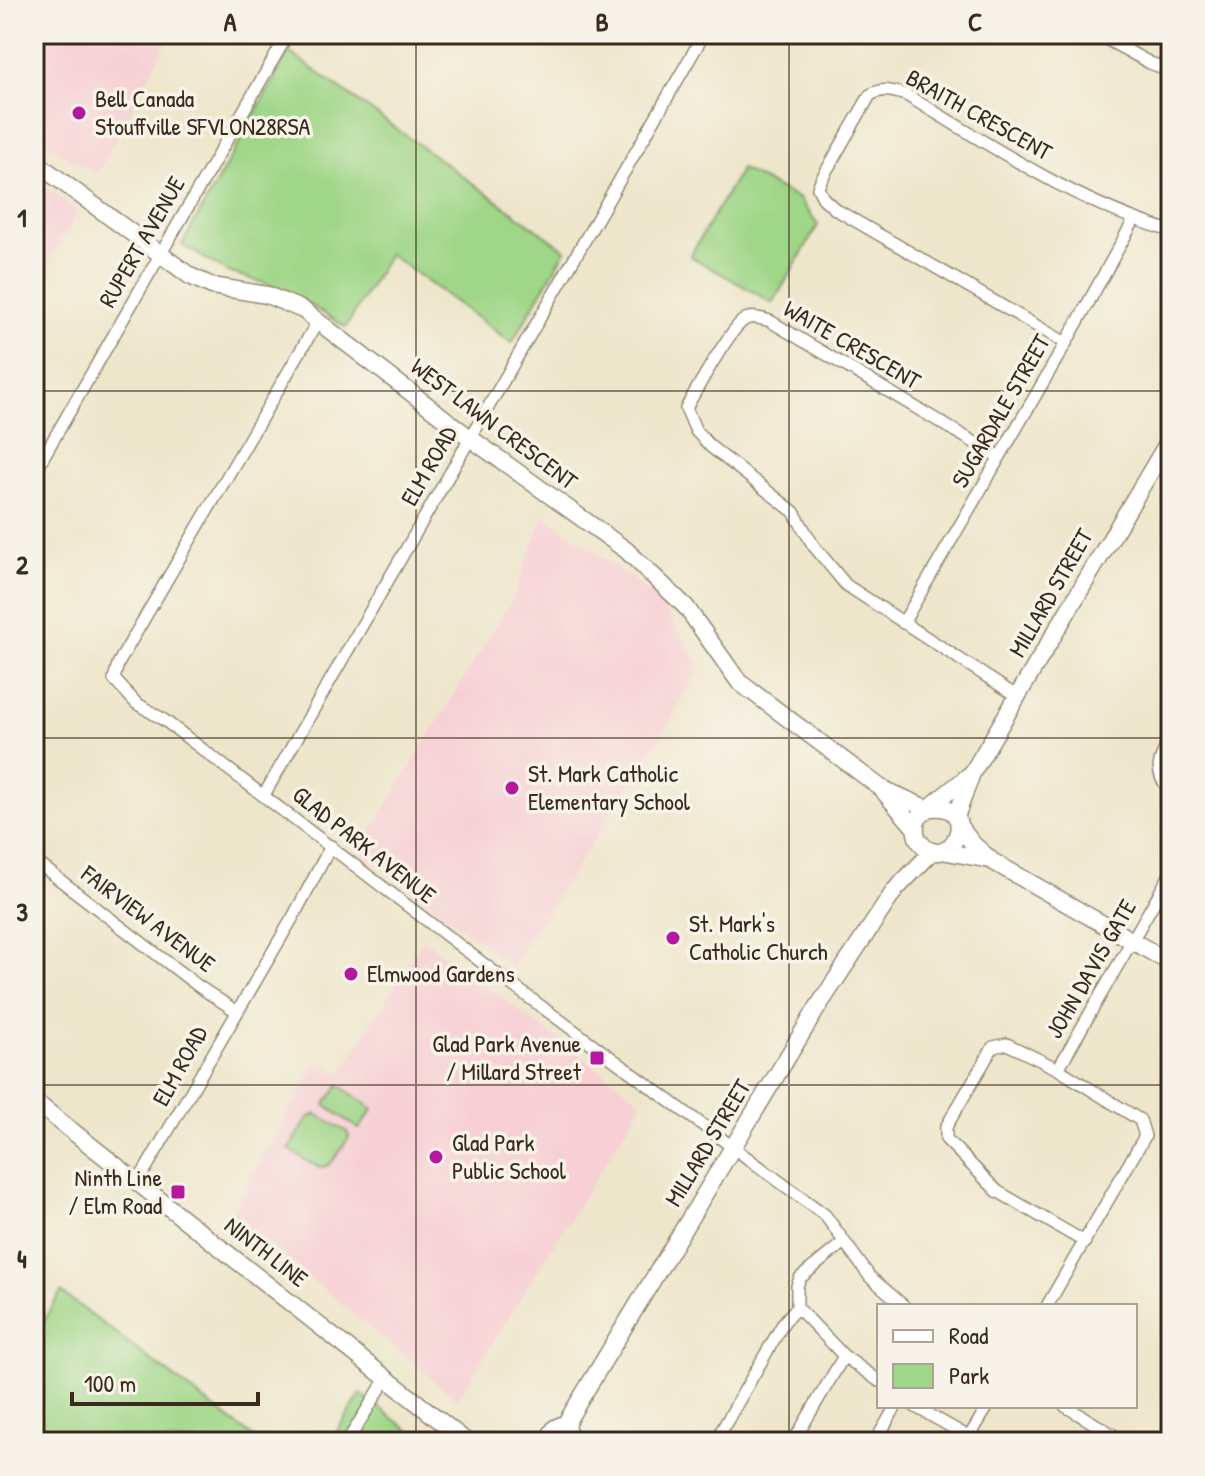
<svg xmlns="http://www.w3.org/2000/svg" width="1205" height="1476" font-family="'Patrick Hand',sans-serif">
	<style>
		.built { fill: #f7cfd4 }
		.green { fill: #9fd687; stroke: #6d8052; stroke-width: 2 }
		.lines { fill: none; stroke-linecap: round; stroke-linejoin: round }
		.street-casing { stroke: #948874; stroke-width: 14 }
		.secondary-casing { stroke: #948874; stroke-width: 19 }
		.street { stroke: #fff; stroke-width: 11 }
		.secondary { stroke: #fff; stroke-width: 16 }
		.grid { fill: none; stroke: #3b2a1e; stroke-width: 2; stroke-opacity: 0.55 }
		.poi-dot { fill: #b5179e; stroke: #f7f3e8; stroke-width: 3 }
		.labels { text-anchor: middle; stroke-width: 7; stroke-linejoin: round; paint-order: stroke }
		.poi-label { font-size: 24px; fill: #3b2a1e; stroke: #f7f3e8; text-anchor: start }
		.street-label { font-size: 24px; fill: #3b2a1e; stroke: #f7f3e8 }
		.neatline { fill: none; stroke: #3b2a1e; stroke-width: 3 }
		.grid-label { font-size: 26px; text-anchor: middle; font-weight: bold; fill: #3b2a1e }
	</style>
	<rect width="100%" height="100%" fill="#f7f3e8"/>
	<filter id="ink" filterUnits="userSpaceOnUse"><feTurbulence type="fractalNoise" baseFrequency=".0125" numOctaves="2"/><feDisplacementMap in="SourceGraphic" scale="16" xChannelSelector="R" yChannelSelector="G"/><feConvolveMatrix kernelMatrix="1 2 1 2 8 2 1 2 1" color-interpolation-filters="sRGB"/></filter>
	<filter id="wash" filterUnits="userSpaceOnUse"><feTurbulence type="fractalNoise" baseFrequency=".006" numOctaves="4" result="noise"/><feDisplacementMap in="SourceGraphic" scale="32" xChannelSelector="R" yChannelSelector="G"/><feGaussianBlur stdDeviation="1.8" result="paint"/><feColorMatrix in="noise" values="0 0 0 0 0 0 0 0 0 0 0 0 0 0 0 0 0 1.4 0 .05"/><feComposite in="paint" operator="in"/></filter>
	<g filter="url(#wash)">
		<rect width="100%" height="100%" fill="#eee6ca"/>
		<path class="built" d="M34,34H171L97,175L34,136Z
			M34,178L78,212L34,290Z
			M544,515L658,598L700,666L668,726L512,966L359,851L515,594Z
			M423,939L643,1102L457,1400L231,1212L318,1061L341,1073Z"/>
		<path class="green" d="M289,52L566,250L512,343L389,254L346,327L283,289L228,272L182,245Z
			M741,169L799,199L818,225L773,303L690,256Z
			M339,1085L373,1109L359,1129L325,1105Z
			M316,1114L347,1132L349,1137C324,1176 327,1174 289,1149L308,1118Z
			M61,1292L259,1442H34V1337Z
			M361,1394L425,1442H330Z"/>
	</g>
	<g filter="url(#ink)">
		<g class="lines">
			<defs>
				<path id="street" d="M1097,34L1150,63L1171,71
					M318,321L130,643L118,664L114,679L136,703L164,720L493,971L825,1215L870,1277L904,1306
					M1066,343L835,209L823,198L818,188L821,180L870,95C883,87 892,91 906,95C991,145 1075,203 1171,231
					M999,457L770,321C762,319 752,315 744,320C731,328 695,392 686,408L696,431L711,447L794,512L813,545L846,585L1018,697
					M34,473L288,34
					M903,623L1066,343L1134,220
					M1171,738C1159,758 1152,772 1171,791
					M264,795L704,34
					M34,860L198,986L236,1011
					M1058,1069L1171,873
					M138,1182L293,917L331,846
					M844,1242L800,1278L797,1286V1307L844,1356L879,1381
					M1047,1306L1145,1136L1140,1120L1058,1069L1007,1044L993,1047L946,1127V1139L997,1191L1085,1242
					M914,1406L969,1437
					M1065,1406L1125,1442
					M347,1442L386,1379
					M715,1442L784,1322L797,1307
					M793,1442L844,1356
					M875,1442L896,1406
					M966,1442L988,1406"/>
				<path id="secondary" d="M34,161L190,276L212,286L267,295L303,310L470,438L626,550L686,607L739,682L881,788L928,809
					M885,793L916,829
					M932,808C984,803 949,879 920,842C915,836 914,826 918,819C922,812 961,782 971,774
					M956,817L972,773L1171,437
					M959,826L973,844L992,861L1171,963
					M942,851L990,860
					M34,1101L467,1442
					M546,1442L555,1428L566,1423L819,1005L895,890L933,851
					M563,1442L568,1433L566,1423"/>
			</defs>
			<use href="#street" class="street-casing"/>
			<use href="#secondary" class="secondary-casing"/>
			<use href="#street" class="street"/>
			<use href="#secondary" class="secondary"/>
		</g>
	</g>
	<path class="grid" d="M416,34V1442M789,34V1442M34,391H1171M34,738H1171M34,1085H1171"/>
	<g class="poi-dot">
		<circle cx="79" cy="113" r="8"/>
		<circle cx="512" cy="788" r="8"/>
		<circle cx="673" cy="938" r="8"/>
		<circle cx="351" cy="974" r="8"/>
		<rect x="589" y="1050" width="16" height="16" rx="4"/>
		<circle cx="436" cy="1157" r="8"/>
		<rect x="170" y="1184" width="16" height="16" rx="4"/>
	</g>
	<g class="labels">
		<g class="poi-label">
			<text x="95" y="107">Bell Canada<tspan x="95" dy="28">Stouffville SFVLON28RSA</tspan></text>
			<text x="528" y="782">St. Mark Catholic<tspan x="528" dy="28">Elementary School</tspan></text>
			<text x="689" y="932">St. Mark's<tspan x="689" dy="28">Catholic Church</tspan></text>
			<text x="367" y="982">Elmwood Gardens</text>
			<text x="581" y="1052" text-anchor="end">Glad Park Avenue<tspan x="581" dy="28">/ Millard Street</tspan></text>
			<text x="452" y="1151">Glad Park<tspan x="452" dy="28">Public School</tspan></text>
			<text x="162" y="1186" text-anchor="end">Ninth Line<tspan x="162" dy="28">/ Elm Road</tspan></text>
		</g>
		<g class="street-label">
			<text transform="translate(979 115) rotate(29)" y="8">BRAITH CRESCENT</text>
			<text transform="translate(142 242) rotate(-60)" y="8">RUPERT AVENUE</text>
			<text transform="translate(852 345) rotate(30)" y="8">WAITE CRESCENT</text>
			<text transform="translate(1001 411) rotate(-60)" y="8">SUGARDALE STREET</text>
			<text transform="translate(494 424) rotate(37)" y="8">WEST LAWN CRESCENT</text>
			<text transform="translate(429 466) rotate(-60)" y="8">ELM ROAD</text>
			<text transform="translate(1051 593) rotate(-60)" y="8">MILLARD STREET</text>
			<text transform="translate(364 845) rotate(38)" y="8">GLAD PARK AVENUE</text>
			<text transform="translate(148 919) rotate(37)" y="8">FAIRVIEW AVENUE</text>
			<text transform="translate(1091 969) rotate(-60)" y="8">JOHN DAVIS GATE</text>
			<text transform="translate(180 1066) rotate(-61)" y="8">ELM ROAD</text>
			<text transform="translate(708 1143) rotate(-59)" y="8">MILLARD STREET</text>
			<text transform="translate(266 1252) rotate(38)" y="8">NINTH LINE</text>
		</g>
	</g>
	<rect width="1205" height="1476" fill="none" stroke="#f7f3e8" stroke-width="88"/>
	<rect x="877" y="1304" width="260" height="104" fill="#f7f3e8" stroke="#aca397" stroke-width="2"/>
	<rect x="893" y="1330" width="40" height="12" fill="#ffffff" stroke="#aca397" stroke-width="2"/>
	<text x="949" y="1344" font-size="24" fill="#3b2a1e">Road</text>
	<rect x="893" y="1364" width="40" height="24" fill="#9fd687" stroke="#aca397" stroke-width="2"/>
	<text x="949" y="1384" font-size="24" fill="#3b2a1e">Park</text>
	<path d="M72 1392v12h186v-12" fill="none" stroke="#3b2a1e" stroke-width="4"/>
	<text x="84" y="1392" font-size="24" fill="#3b2a1e" stroke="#f7f3e8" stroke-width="6" paint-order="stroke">100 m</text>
	<rect x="44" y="44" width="1117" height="1388" class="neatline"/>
	<g class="grid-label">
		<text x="230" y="31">A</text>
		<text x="602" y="31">B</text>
		<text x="975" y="31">C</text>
		<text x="22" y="227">1</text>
		<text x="22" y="574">2</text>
		<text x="22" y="921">3</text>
		<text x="22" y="1268">4</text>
	</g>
</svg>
